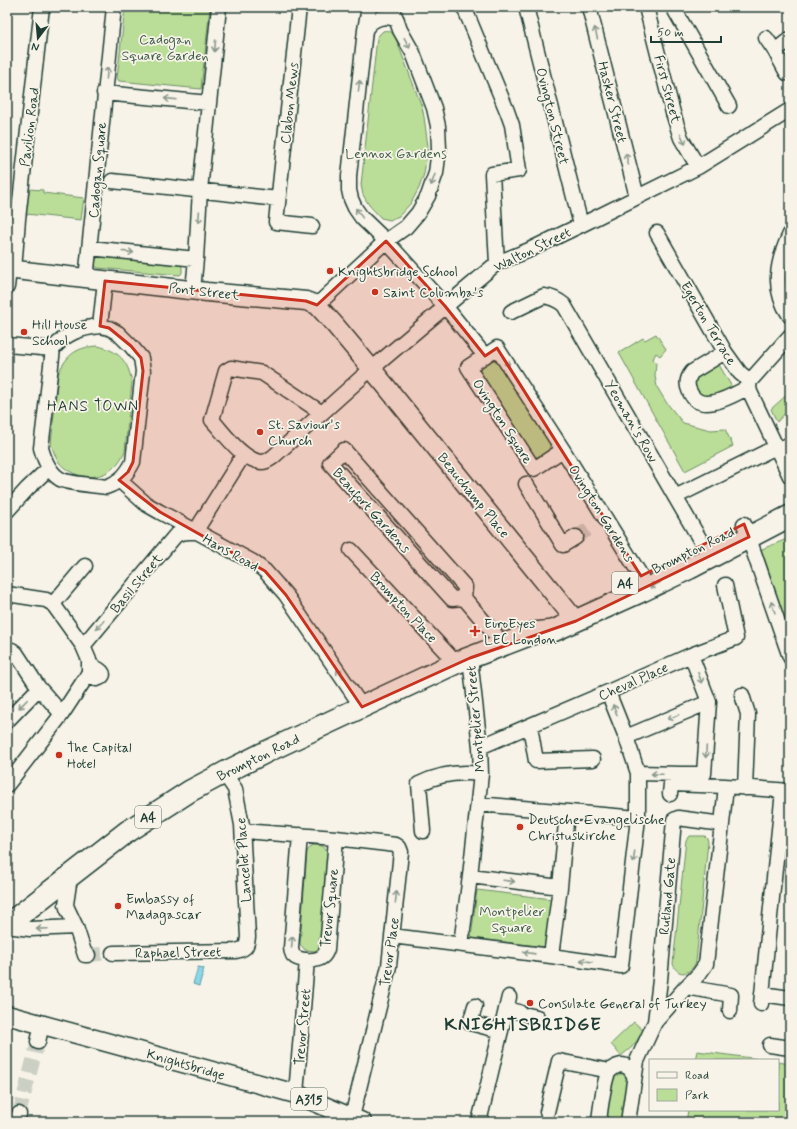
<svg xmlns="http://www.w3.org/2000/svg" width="797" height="1129" font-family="Mynerve,sans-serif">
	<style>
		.green { fill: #badd97; stroke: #6c8d66 }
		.water { fill: #8ad7ea; stroke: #5f99a1 }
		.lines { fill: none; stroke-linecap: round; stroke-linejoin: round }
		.minor-tunnel { stroke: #cccfc4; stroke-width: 14; stroke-dasharray: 14 7; stroke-linecap: butt }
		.minor-casing { stroke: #1f3d34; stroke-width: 17 }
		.major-casing { stroke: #1f3d34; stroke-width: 21 }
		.highway-casing { stroke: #1f3d34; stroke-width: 24 }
		.minor { stroke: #f7f3e8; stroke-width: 14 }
		.major { stroke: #f7f3e8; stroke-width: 18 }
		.highway { stroke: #f7f3e8; stroke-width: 21 }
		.oneway { stroke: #8b988e }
		.marked { fill: #c8321e; fill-opacity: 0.2; stroke: #c8321e; stroke-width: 3; stroke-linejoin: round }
		.poi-dot { fill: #c8321e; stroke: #f7f3e8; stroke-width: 1.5 }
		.labels { text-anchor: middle; stroke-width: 3.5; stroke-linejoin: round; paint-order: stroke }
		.shield { fill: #f7f3e8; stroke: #60746a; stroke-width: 1 }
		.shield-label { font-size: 13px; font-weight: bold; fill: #1f3d34 }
		.park-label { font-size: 14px; fill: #3e5d48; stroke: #f7f3e8 }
		.street-label { font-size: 14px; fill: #1f3d34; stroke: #f7f3e8 }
		.poi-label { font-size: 14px; fill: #1f3d34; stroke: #f7f3e8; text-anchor: start }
		.neighbourhood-label { font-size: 15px; letter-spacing: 1px; fill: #1f3d34; stroke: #f7f3e8 }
		.district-label { font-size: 18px; font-weight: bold; letter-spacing: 1px; fill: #1f3d34; stroke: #f7f3e8 }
	</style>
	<rect width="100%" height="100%" fill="#f7f3e8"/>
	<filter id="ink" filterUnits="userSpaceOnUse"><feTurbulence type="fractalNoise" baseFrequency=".025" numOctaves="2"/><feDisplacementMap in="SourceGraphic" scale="8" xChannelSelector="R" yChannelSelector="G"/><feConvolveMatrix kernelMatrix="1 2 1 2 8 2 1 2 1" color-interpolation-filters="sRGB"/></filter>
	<g filter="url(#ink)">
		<path class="green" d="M125,7H210L201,89L119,81L117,78Z
			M383,31C390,29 393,33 396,39L422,107L424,117L428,146L424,174L419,188L411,203L399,216L390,220L381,218L369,205L363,195L361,185L377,38L379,35Z
			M28,189L43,190V193L84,198L81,220L26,214Z
			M790,246V303L785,290L784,270Z
			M100,257L180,265L182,267V273L180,275L98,268L95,266L94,264L97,258Z
			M656,334L666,349L660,356L656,353L653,359L656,362L655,376L657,387L666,402L683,423L711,430L725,429L733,446L685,471L619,353L643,338L645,340Z
			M98,346C119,351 128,361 132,382L125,451C122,457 119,463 114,467C99,482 71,479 58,461C55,456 53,450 51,444L58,374C67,354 77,347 98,346Z
			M491,360H496L498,362L550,444C550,452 541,457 534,457L480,374L479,371L480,367Z
			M718,363L732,387L713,397L701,396L694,385L695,378Z
			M790,392V410L787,411L777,422L771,409Z
			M787,539L790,540V639L761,552L762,549Z
			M689,836H705L707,838L708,842L696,962C691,974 678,978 673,964L686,840Z
			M313,845L323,846L328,853L321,946L315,951L305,950L300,944L307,851Z
			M477,890L552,899L546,947L471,938Z
			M634,1022L644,1031L632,1047L621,1056L611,1044Z
			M697,1051L759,1059L766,1060H695Z
			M778,1062L790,1064V1122H686L688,1110H778Z
			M618,1074C622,1073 626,1075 628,1079L623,1122H605L613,1081L615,1076Z"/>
		<path class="water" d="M198,967L204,968L199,986L193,984Z"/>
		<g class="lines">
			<path class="minor-tunnel" d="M576,537L594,526
				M88,955L113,953
				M19,1114L38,1042"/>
			<defs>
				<path id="minor" d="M299,7L276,222L312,226
					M369,7L365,30L349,176V190L351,199L355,208L362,218L386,241L445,306L485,356
					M464,7L507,111L512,125L519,170L492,174L497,263
					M526,7L581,225
					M589,7L637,197
					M646,7L673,113L681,138L698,167
					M673,7L729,106
					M365,30C372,18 385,14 397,20
					M766,38L775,51
					M787,73L775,51L790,39
					M104,93L209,103
					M112,181L278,199
					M657,233L725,352L740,373L750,381
					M790,234C777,262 771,289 790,316
					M90,248L196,259
					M14,270L18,219L42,7
					M86,279L114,7
					M7,287L9,270
					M193,290L196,259L200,190L219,7
					M317,305L386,241L406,227L418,213L428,196L436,173L439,149L438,126L434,108L413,53L400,30L392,7
					M511,312L544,296C551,297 558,300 564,305L710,557
					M100,326L109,328L118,333L131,346L141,358L143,371L133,462C127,474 120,482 106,487C95,485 69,484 60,479C50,473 44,459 41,448L53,349C66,333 80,328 100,326Z
					M100,326L105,281
					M7,345L53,349
					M725,352L692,372C688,377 686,383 689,390C699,417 733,395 749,387
					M750,381L749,387L750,392L790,476
					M750,381L790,336
					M322,413L262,373L231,368L226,371L212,420C224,433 243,461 262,462C266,462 270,459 273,457L362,377L497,263L527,251L581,225L698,167L790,110
					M563,450L534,469L468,367L497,348L563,450L641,576
					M778,450L790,444
					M119,480L146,504L160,512L253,562L265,571L286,595L362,707
					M526,484L563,545L576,537
					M675,497L776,447
					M7,511L27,489L49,468
					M744,524L790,657
					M195,532L244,454
					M351,550L456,663
					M7,594L46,600L53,604L83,646L89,660V672L85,679L62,714L7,785
					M464,598L452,599L330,463L344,450L465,587L464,598L503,644
					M53,604L85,566
					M83,646L175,536C181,531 187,532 195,532
					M7,650H12L16,653L39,688L62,714
					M87,676L97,679C111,674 96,668 90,665
					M742,695L748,714L745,788
					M7,721L39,688
					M530,726L536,761L593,759
					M626,737L709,702
					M480,747L608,692L691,655L736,638L725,585
					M638,773L681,774H704L709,702L691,655
					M670,794L671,784L726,786L790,791
					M478,804L638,818
					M722,824L726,786
					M243,831L336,838L396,845L399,847L401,852L389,966L352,1117
					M423,831L419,784C439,774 459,771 481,774
					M300,835L291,948C291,951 292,953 293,955C298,961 315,962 322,957C325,955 326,952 327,949L336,838
					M70,877L66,904L67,908L76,927L85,955H88
					M560,887L567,812
					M7,926L30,929L76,927
					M392,936L551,956L560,887L470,876
					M461,944L470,876L481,774L480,747L470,658
					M113,953L236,951C246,949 247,946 248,937L242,825L235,789L224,773
					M551,956L621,966L638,818V773L626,737L608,692
					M686,987L731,995L730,1011
					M762,994L790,998
					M761,1004L783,791
					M475,1006L470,1023L501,1031
					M506,1009L519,1012
					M528,1015L537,1017
					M38,1042L42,1024
					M770,1045L790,1048
					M296,1094L307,960
					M547,1112L559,1061L610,1071
					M17,1122L19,1114
					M479,1122L509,997
					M599,1122C600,1111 604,1082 608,1073C611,1069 616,1066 621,1065C628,1065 632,1071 634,1076
					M628,1122L637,1061L655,1022L686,987L699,974L706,964L722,824L678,818L674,820L660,980L655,1022"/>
				<path id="major" d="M7,269L207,292L306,301L317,305L335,325L385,385L576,621
					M7,1015L296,1094L362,1122"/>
				<path id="highway" d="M7,925L128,831L190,791L224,773L268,751L456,663L534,633L553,631L642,591L690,568L790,516"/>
			</defs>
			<use href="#minor" class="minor-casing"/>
			<use href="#major" class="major-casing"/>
			<use href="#highway" class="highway-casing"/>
			<use href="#minor" class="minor"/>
			<use href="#major" class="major"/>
			<use href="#highway" class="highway"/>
		</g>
		<defs><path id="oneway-shaft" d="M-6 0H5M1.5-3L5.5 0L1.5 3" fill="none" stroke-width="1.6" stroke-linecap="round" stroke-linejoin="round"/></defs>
		<g class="oneway">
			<use href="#oneway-shaft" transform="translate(596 33) rotate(-104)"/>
			<use href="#oneway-shaft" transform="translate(407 43) rotate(62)"/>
			<use href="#oneway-shaft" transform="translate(215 46) rotate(96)"/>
			<use href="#oneway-shaft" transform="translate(107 73) rotate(-84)"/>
			<use href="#oneway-shaft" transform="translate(359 86) rotate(-84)"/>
			<use href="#oneway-shaft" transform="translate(170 99) rotate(-174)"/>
			<use href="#oneway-shaft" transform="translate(683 139) rotate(65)"/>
			<use href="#oneway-shaft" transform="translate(627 159) rotate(-104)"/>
			<use href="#oneway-shaft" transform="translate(433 180) rotate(109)"/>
			<use href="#oneway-shaft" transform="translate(359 213) rotate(-125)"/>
			<use href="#oneway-shaft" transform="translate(199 217) rotate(93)"/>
			<use href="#oneway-shaft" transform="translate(128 252) rotate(6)"/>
			<use href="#oneway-shaft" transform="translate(506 361) rotate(57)"/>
			<use href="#oneway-shaft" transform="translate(655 585) rotate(154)"/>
			<use href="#oneway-shaft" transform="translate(773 607) rotate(-109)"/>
			<use href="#oneway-shaft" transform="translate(100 625) rotate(130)"/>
			<use href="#oneway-shaft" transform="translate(340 674) rotate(-124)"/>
			<use href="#oneway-shaft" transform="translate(700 678) rotate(70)"/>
			<use href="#oneway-shaft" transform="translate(23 704) rotate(134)"/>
			<use href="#oneway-shaft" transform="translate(615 710) rotate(-112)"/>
			<use href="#oneway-shaft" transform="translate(673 717) rotate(157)"/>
			<use href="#oneway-shaft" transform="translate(706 752) rotate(93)"/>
			<use href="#oneway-shaft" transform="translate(657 774) rotate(-178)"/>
			<use href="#oneway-shaft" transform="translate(634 857) rotate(97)"/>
			<use href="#oneway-shaft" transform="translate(509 881) rotate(7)"/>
			<use href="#oneway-shaft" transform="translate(396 897) rotate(-84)"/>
			<use href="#oneway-shaft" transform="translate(42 929) rotate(178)"/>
			<use href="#oneway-shaft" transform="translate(292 942) rotate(-86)"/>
			<use href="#oneway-shaft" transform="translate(529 953) rotate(-172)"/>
			<use href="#oneway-shaft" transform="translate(586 961) rotate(-172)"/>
		</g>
	</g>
	<path class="marked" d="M386,241L445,306L485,356L497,348L641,576L744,524L749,537L576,621L470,658L362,707L286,595L265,571L160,512L119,480L128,472L133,462L143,371L141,358L131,346L109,328L100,326L105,281L306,301L317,305Z"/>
	<g class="poi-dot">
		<circle cx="330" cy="271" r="4"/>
		<circle cx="375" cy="292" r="4"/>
		<circle cx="24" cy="332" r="4"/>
		<circle cx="260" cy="432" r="4"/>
		<path d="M473 625h4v4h4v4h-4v4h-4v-4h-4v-4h4z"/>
		<circle cx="59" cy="755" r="4"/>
		<circle cx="520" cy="827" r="4"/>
		<circle cx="118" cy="906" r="4"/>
		<circle cx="530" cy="1003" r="4"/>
	</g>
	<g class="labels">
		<g class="shield">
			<rect x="612" y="572" width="26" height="22" rx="3"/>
			<rect x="135" y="806" width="26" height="22" rx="3"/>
			<rect x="291" y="1088" width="36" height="22" rx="3"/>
		</g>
		<g class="shield-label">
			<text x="625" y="588">A4</text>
			<text x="148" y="822">A4</text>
			<text x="309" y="1104">A315</text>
		</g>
		<g class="park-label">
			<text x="165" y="44">Cadogan<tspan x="165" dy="16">Square Garden</tspan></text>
			<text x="396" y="158">Lennox Gardens</text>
			<text x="512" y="916">Montpelier<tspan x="512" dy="16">Square</tspan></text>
		</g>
		<g class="street-label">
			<text transform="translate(668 89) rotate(75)" y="5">First Street</text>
			<text transform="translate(613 102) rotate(76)" y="5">Hasker Street</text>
			<text transform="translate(289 103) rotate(-84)" y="5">Clabon Mews</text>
			<text transform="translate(553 116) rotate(76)" y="5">Ovington Street</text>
			<text transform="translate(29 127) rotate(-83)" y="5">Pavilion Road</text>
			<text transform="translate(97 170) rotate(-85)" y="5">Cadogan Square</text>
			<text transform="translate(532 249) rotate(-26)" y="5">Walton Street</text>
			<text transform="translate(204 291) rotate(6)" y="5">Pont Street</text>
			<text transform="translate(709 323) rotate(59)" y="5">Egerton Terrace</text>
			<text transform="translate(503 421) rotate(57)" y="5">Ovington Square</text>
			<text transform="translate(632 421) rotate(60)" y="5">Yeoman's Row</text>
			<text transform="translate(474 495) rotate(51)" y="5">Beauchamp Place</text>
			<text transform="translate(372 510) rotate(48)" y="5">Beaufort Gardens</text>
			<text transform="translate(602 513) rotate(58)" y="5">Ovington Gardens</text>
			<text transform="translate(693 550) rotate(-26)" y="5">Brompton Road</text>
			<text transform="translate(231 552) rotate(29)" y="5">Hans Road</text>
			<text transform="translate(136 583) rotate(-50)" y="5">Basil Street</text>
			<text transform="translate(404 607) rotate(47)" y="5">Brompton Place</text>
			<text transform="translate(633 681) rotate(-24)" y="5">Cheval Place</text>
			<text transform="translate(475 719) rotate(-95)" y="5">Montpelier Street</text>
			<text transform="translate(258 757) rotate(-26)" y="5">Brompton Road</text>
			<text transform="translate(243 860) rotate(-94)" y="5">Lancelot Place</text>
			<text transform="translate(667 896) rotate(-85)" y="5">Rutland Gate</text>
			<text transform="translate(329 908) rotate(-84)" y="5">Trevor Square</text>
			<text transform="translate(178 952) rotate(-1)" y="5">Raphael Street</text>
			<text transform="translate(389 952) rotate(-82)" y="5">Trevor Place</text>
			<text transform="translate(302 1027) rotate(-85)" y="5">Trevor Street</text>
			<text transform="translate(186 1064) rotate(16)" y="5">Knightsbridge</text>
		</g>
		<g class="poi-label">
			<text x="338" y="276">Knightsbridge School</text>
			<text x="383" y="297">Saint Columba's</text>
			<text x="32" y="329">Hill House<tspan x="32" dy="16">School</tspan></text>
			<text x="268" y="429">St. Saviour's<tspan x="268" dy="16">Church</tspan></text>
			<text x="484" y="628">EuroEyes<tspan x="484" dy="16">LEC London</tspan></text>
			<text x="67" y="752">The Capital<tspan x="67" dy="16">Hotel</tspan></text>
			<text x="528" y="824">Deutsche Evangelische<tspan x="528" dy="16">Christuskirche</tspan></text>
			<text x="126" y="903">Embassy of<tspan x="126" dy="16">Madagascar</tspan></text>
			<text x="538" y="1008">Consulate General of Turkey</text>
		</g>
		<g class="neighbourhood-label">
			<text x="93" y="411">HANS TOWN</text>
		</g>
		<g class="district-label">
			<text x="523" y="1030">KNIGHTSBRIDGE</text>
		</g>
	</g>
	<rect width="797" height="1129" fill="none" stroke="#f7f3e8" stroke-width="24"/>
	<rect x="12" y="12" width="773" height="1105" fill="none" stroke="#1f3d34" stroke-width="1.5" filter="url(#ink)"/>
	<rect x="649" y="1059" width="130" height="52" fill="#f7f3e8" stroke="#a1aaa0"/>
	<rect x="657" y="1072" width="20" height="6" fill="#f7f3e8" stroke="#a1aaa0"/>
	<text x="685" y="1079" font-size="12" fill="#1f3d34">Road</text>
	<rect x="657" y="1089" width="20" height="12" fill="#badd97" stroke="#a1aaa0"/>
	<text x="685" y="1099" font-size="12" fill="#1f3d34">Park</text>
	<g transform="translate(38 38) rotate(196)" stroke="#f7f3e8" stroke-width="3" paint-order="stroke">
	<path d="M0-3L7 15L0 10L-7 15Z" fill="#1f3d34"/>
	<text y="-6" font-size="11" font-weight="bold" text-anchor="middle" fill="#1f3d34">N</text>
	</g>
	<path d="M651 36v6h70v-6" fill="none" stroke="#1f3d34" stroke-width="2"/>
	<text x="657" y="36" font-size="12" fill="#1f3d34" stroke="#f7f3e8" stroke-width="3" paint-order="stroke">50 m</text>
</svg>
